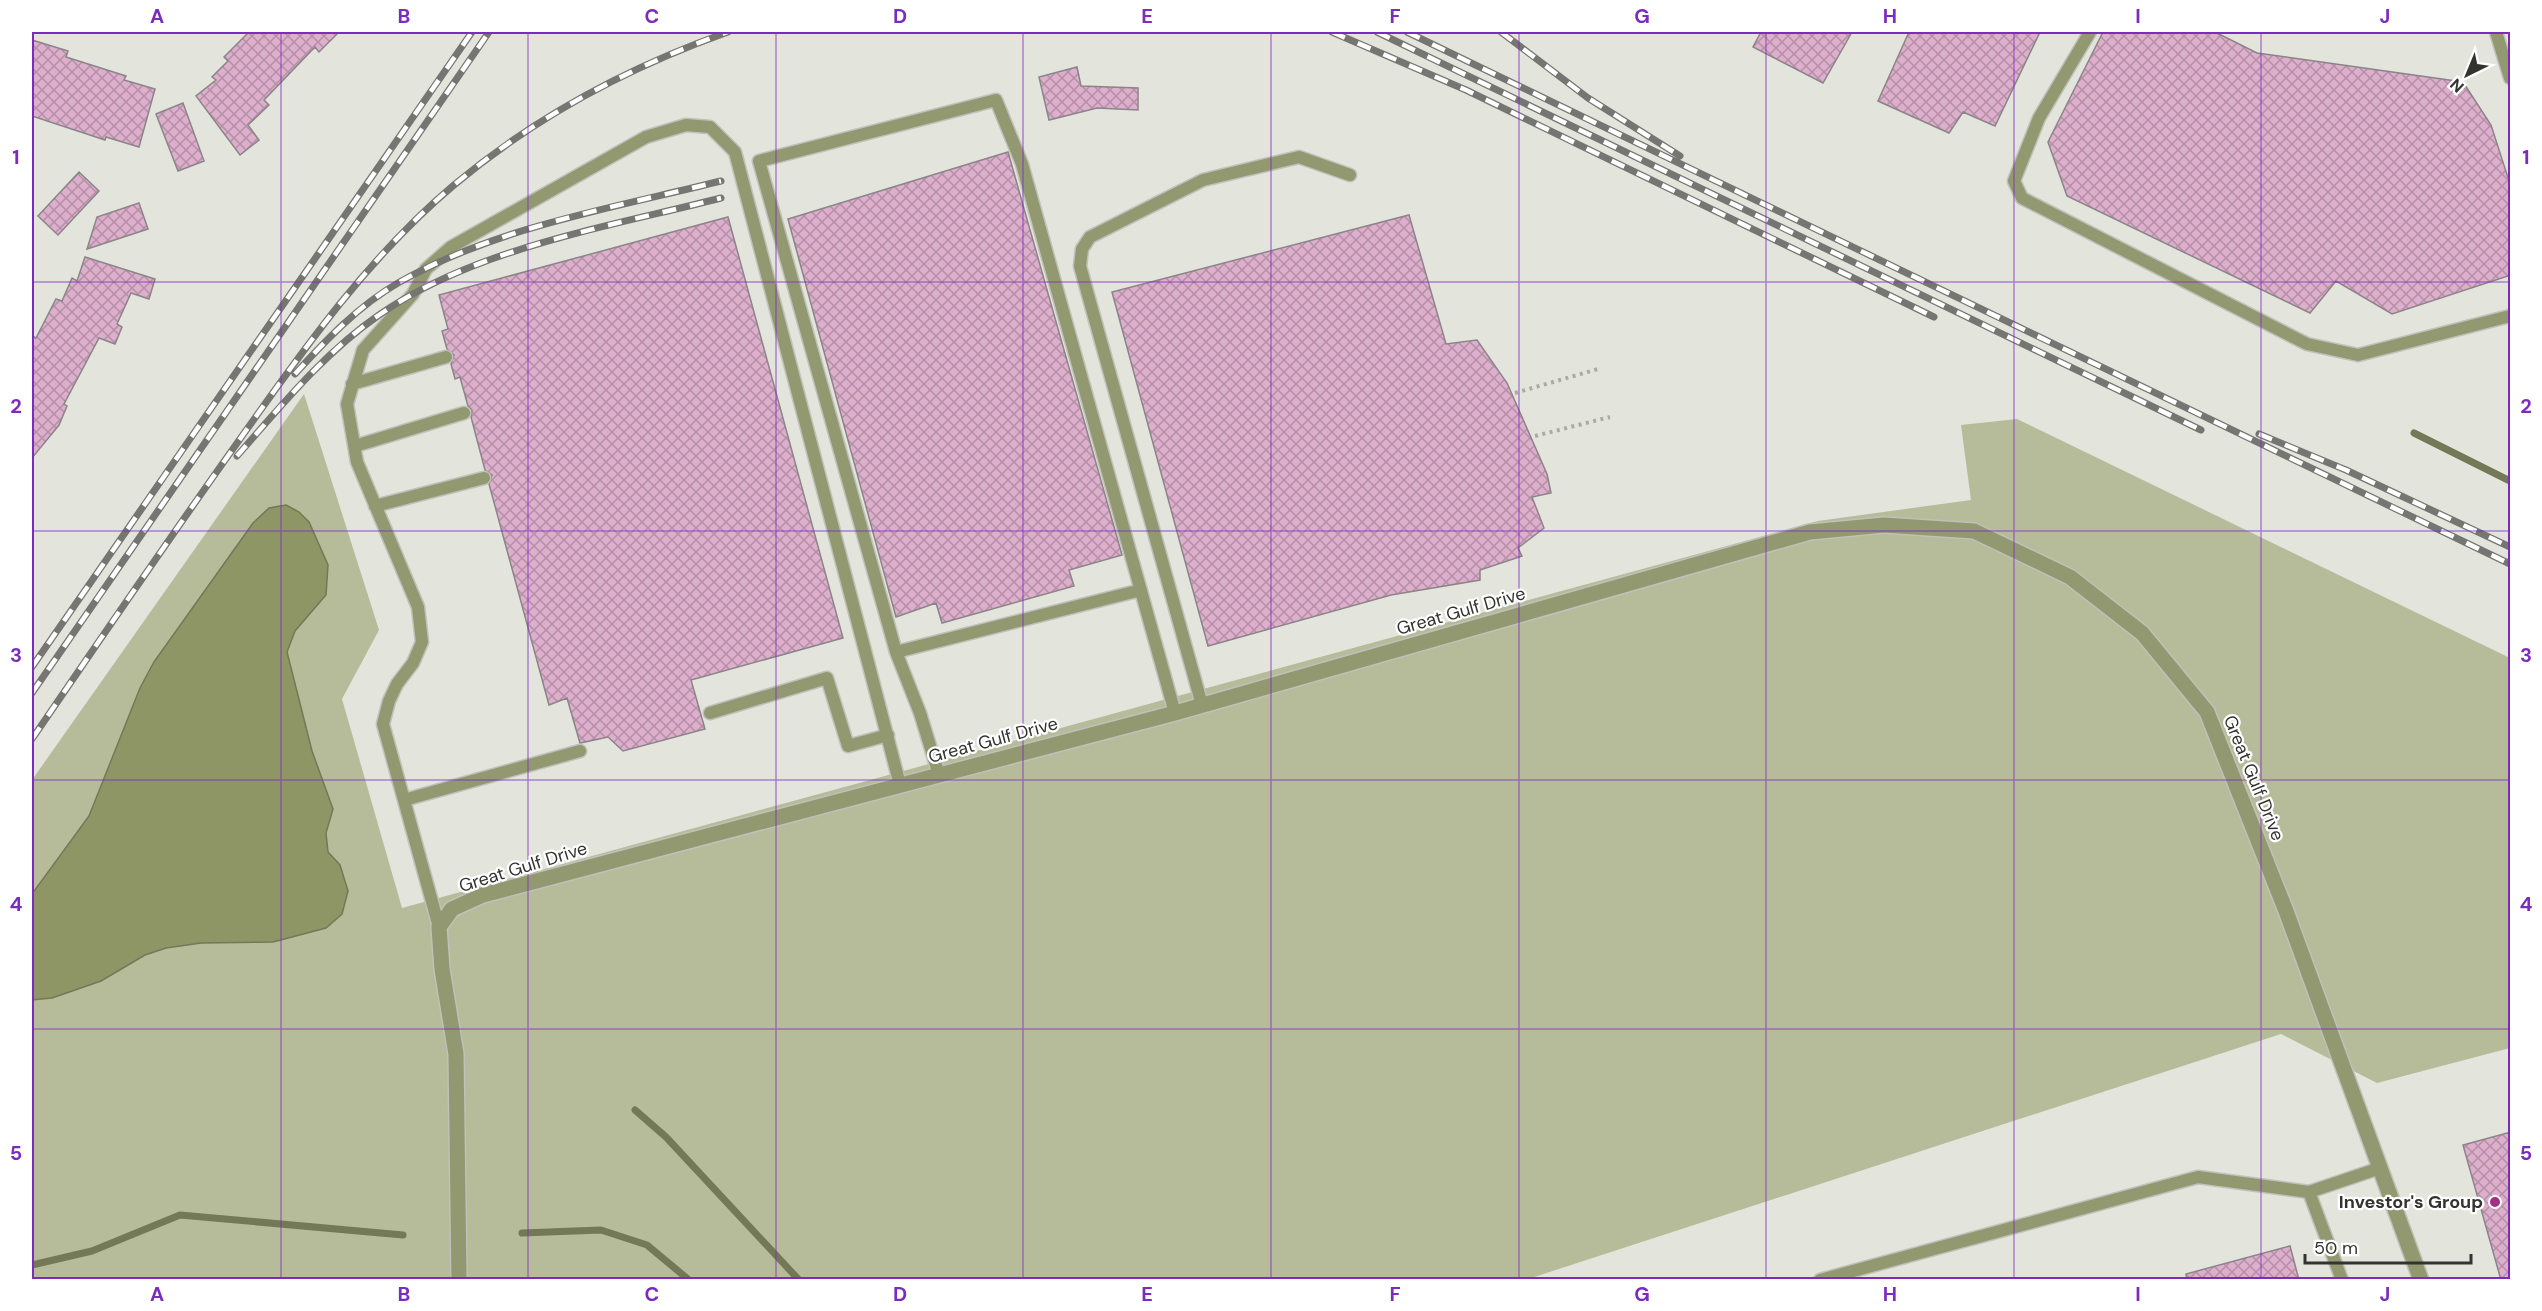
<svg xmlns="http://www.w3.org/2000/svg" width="2542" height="1311" font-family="'DM Sans',sans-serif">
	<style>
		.green { fill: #b6bb99 }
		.water { fill: #8f9666; stroke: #737856; stroke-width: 1.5 }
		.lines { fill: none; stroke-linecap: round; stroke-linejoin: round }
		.stream { stroke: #737856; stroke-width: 7 }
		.building { fill: url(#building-cross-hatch); stroke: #8b8488; stroke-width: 1.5 }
		.lane-casing { stroke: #c0c1ba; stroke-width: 15 }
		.street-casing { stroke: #c0c1ba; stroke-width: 18 }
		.path { stroke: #aaaba4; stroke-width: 4; stroke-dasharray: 3 4.5; stroke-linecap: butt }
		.lane { stroke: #929870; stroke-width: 12 }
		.street { stroke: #929870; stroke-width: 15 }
		.rail-casing { stroke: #757671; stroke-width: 7 }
		.rail { stroke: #fff; stroke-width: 4.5; stroke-dasharray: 14; stroke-linecap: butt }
		.grid { fill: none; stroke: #7b2cbf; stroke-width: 1.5; stroke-opacity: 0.55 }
		.poi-dot { fill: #a42e85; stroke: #fff; stroke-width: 2 }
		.labels { text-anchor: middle; stroke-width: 4.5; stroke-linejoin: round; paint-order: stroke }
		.street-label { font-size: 18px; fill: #333330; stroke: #fff }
		.poi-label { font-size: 18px; font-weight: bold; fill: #333330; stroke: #fff; text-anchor: end }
		.neatline { fill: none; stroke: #7b2cbf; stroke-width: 2 }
		.grid-label { font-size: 20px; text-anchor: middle; font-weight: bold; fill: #7b2cbf }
	</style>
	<defs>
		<pattern id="building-cross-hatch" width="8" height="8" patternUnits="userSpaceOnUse" patternTransform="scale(1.5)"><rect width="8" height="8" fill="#ddafcc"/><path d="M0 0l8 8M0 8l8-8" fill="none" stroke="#b48fa6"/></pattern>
	</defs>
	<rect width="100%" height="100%" fill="#e3e4dc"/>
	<path class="green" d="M304,394L379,630L342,699L402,908L1818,521L1971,500L1961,425L2017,419L2510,658V1048L2377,1083L2281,1034L1528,1279L32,1280V780Z"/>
	<path class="water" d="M286,505L299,512L309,522L328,565L326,595L295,631L287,652L312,751L333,809L326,833L328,852L340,865L348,891L342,914L326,928L273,942L201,943L166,948L145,955L101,981L52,998L32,1000V894L89,816L140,688L154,662L253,523L269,508Z"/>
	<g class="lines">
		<path class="stream" d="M2414,433L2510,481
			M635,1110L666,1137L799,1280
			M522,1233L601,1230L647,1245L689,1280
			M32,1265L92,1251L180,1215L403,1235"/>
	</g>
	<path class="building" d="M249,32H339L319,52L315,47L264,100L269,105L248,125L259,140L240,155L196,96L216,80L212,77L228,61L224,57Z
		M1761,32H1852L1823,83L1753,47Z
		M1909,32H2040L1995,126L1963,112L1949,133L1878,101Z
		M2103,32H2215L2257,53L2463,82L2491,125L2511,187V275L2392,314L2336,281L2310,313L2067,196L2048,142Z
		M32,40L68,51L66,57L126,76L124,80L155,89L139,147L106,137L105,140L32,116Z
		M1077,67L1081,86L1138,88V110L1097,108L1049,120L1039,77Z
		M183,103L204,161L178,171L156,114Z
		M1008,152L1122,555L1069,570L1074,586L942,623L936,603L896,617L788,219Z
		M79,172L99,191L58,235L38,216Z
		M139,203L148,229L87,249L97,217Z
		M1409,215L1446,344L1477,340L1507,383L1547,474L1551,493L1532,497L1544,528L1518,548L1522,556L1480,570V580L1391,595L1208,646L1112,292Z
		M728,217L843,638L691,680L705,729L623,751L608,737L580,743L567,698L549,705L489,484L492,475L485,470L471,417L472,410L468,406L460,377L455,379L451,364L454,355L447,349L442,331L448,329L439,295Z
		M85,257L155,279L149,299L131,293L117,324L122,327L115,344L99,338L64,404L67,406L59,425L32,458V336L36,338L56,299L62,301L72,278L77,281Z
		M2511,1132V1280H2501L2463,1145Z
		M2290,1246L2299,1280H2187L2186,1274Z"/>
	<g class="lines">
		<defs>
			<path id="lane" d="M2090,32L2039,118L2014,181L2022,198L2307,344L2358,355L2510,316
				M2496,32L2510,78
				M352,384L446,357
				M355,446L464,413
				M375,506L484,478
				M896,652L1141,590
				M1202,705L1080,266L1082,249L1090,237L1203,180L1299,157L1350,175
				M710,713L827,678L848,746L888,735
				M939,775L920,713L896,652L759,161L996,100L1022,164L1175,713
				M404,800L580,751
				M439,927L383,724L389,701L397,684L413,663L422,642L418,607L357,462L347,404L363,350L413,294L426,269L451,247L646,137L686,125L710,127L735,152L900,785
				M1820,1280L2198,1177L2309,1192
				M2342,1280L2309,1192L2380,1168"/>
			<path id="street" d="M459,1280L456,1054L442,969L439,927L452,909L483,895L1175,713L1810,532L1884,525L1974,531L2070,577L2142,633L2207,712L2286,911L2421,1280"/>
		</defs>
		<use href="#lane" class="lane-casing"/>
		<use href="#street" class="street-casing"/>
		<path class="path" d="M1515,393L1598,369
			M1535,436L1610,417"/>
		<use href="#lane" class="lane"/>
		<use href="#street" class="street"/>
		<defs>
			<path id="rail" d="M1332,32L1466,90L1934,317
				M1377,32L2201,430
				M1407,32L2510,564
				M1501,32L1588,98L1680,156
				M295,374C326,340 358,306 398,283C496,227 612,208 721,181
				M2259,434L2346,470L2510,547
				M237,456C281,406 324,353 379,315C475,248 608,227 721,198
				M32,667L472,32
				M32,693L489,32
				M32,739C99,641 166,543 235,446C301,353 366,259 454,185C535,117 629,67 728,32"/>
		</defs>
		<use href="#rail" class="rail-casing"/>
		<use href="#rail" class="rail"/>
	</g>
	<path class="grid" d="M281,32V1280M528,32V1280M776,32V1280M1023,32V1280M1271,32V1280M1519,32V1280M1766,32V1280M2014,32V1280M2261,32V1280M32,282H2510M32,531H2510M32,780H2510M32,1029H2510"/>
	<circle class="poi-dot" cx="2495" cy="1202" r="6"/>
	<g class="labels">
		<g class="street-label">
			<text transform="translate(1461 611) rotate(-16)" y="6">Great Gulf Drive</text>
			<text transform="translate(993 740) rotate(-15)" y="6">Great Gulf Drive</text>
			<text transform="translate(2254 778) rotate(68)" y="6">Great Gulf Drive</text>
			<text transform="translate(523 867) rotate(-17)" y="6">Great Gulf Drive</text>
		</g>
		<g class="poi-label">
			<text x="2483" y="1208">Investor's Group</text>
		</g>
	</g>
	<rect width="2542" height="1311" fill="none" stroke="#ffffff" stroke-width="66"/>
	<g transform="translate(2467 75) rotate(223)" stroke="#ffffff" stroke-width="4.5" paint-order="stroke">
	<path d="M0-4.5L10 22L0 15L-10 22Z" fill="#333330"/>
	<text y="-9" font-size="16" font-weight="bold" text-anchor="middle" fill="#333330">N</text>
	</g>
	<path d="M2305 1254v9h166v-9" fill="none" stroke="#333330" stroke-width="3"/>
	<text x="2314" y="1254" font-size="18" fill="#333330" stroke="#ffffff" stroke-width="4.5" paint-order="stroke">50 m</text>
	<rect x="33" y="33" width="2476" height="1245" class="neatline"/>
	<g class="grid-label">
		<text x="157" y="23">A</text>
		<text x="404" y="23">B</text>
		<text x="652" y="23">C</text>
		<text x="900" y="23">D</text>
		<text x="1147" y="23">E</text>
		<text x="1395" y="23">F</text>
		<text x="1642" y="23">G</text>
		<text x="1890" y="23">H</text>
		<text x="2138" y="23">I</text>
		<text x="2385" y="23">J</text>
		<text x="16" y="164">1</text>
		<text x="2526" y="164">1</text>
		<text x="16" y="413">2</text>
		<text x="2526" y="413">2</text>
		<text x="16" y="662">3</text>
		<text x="2526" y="662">3</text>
		<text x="16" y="911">4</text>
		<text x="2526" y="911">4</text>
		<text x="16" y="1160">5</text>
		<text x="2526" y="1160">5</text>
		<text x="157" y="1301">A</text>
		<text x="404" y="1301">B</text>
		<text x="652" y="1301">C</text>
		<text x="900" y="1301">D</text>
		<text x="1147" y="1301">E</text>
		<text x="1395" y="1301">F</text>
		<text x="1642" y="1301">G</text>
		<text x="1890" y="1301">H</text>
		<text x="2138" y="1301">I</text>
		<text x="2385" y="1301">J</text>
	</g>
</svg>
